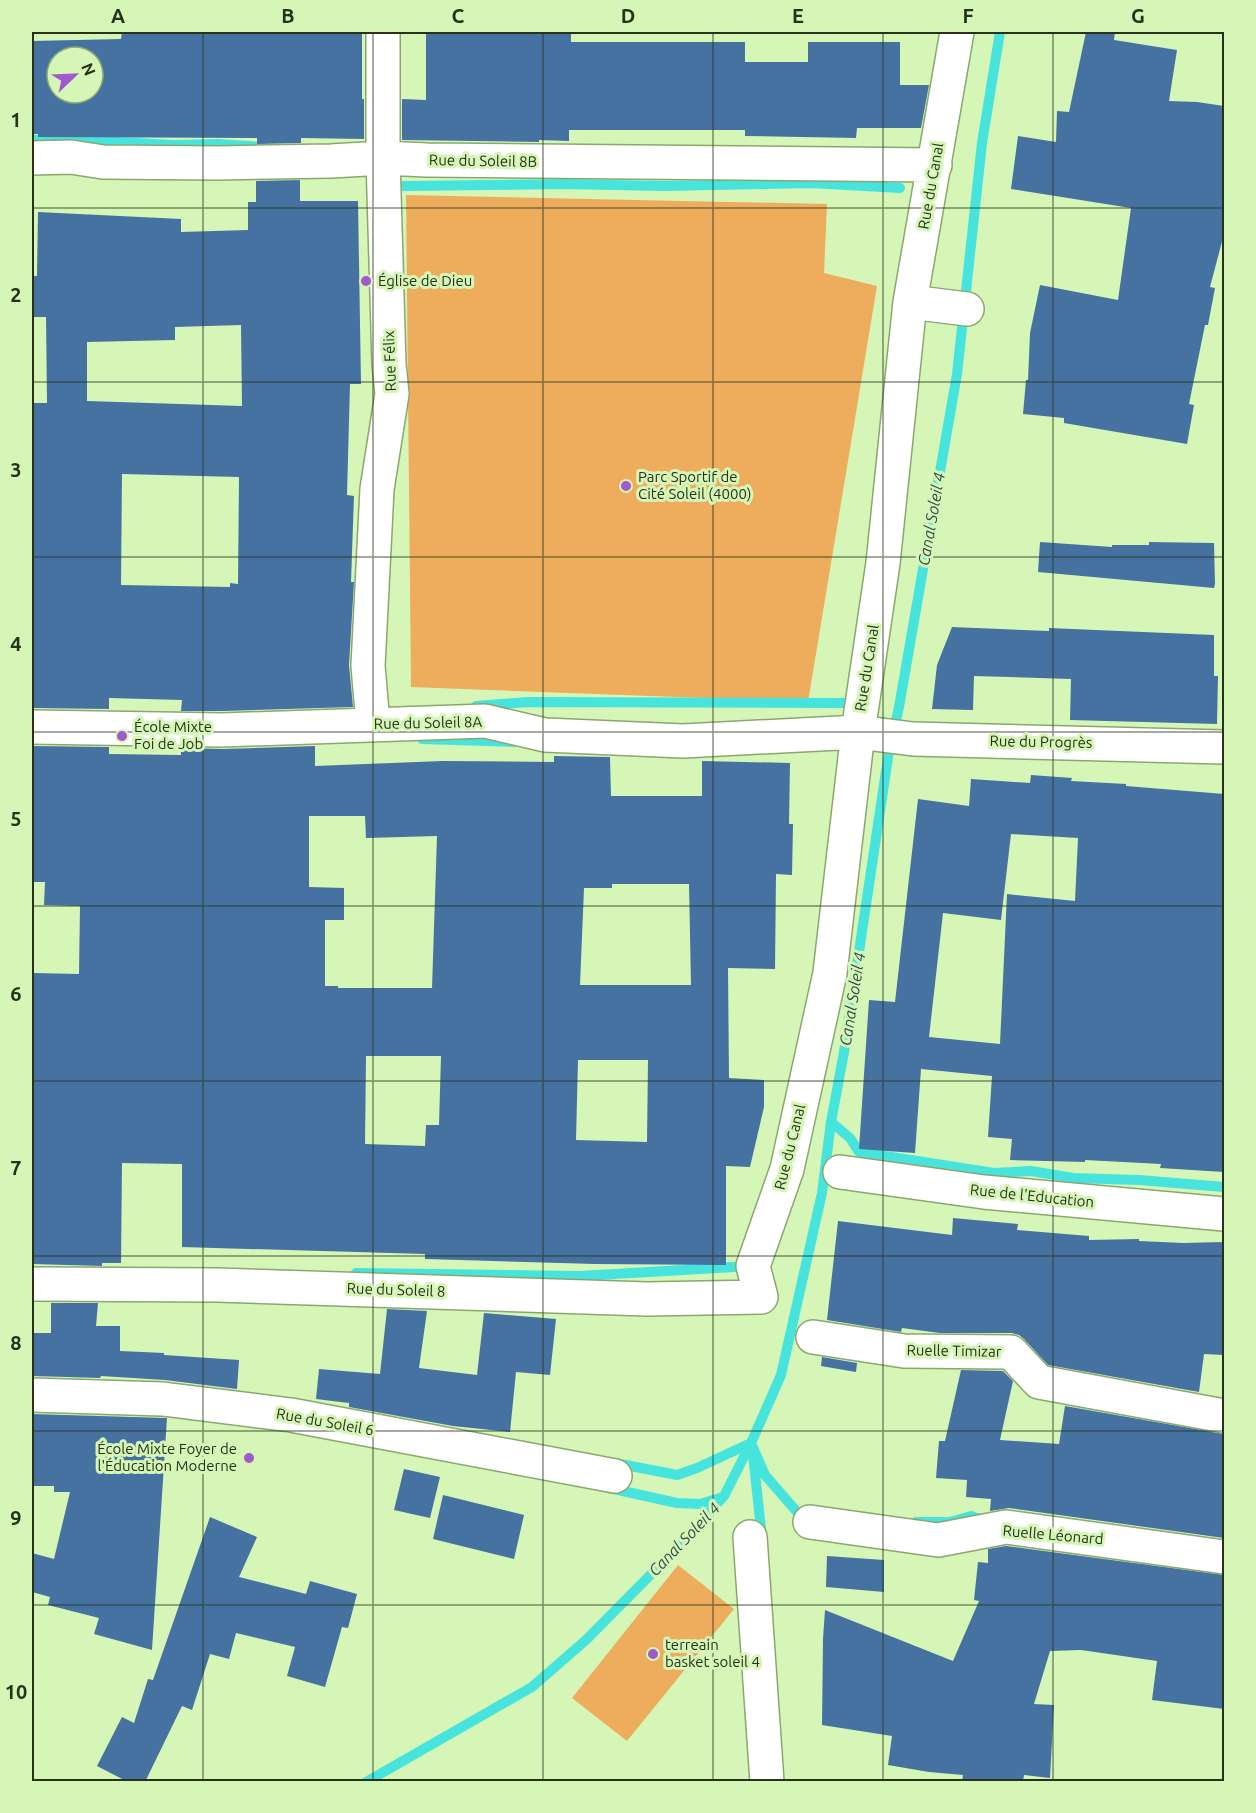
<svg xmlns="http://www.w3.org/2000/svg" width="1256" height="1813" font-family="Ubuntu,sans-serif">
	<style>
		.green { fill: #edad5d }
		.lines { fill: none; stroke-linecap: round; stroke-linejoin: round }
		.stream { stroke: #46e4dd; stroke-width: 10 }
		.building { fill: #4672a1; fill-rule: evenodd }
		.minor-casing { stroke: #8aa86e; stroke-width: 36 }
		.minor { stroke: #fff; stroke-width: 33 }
		.grid { fill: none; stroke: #26321a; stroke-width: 1.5; stroke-opacity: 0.55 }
		.poi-dot { fill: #a159cd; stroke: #d5f6b7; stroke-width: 2 }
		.labels { text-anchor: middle; stroke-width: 6; stroke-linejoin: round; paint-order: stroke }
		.street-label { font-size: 15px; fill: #26321a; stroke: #d5f6b7 }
		.poi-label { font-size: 15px; fill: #26321a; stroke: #d5f6b7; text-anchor: start }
		.water-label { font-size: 16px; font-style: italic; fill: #2c4c4a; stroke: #d5f6b7 }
		.neatline { fill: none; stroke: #26321a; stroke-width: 2 }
		.grid-label { font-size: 20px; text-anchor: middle; font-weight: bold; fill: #26321a }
	</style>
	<rect width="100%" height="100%" fill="#d5f6b7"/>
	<path class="green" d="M406,195L827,204L824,273L877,286L808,702L411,687Z
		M678,1565L734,1609L627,1741L572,1698Z"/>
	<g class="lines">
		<path class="stream" d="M32,140L62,139L173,145L218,144L262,147
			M403,186L566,184L663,186L810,183L900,188
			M476,706L528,702L844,703
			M422,739L514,742
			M831,1122L850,1138L859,1152L994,1173L1031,1171L1073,1178L1139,1180L1224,1187
			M356,1273L580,1276L751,1266
			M751,1443L765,1475L797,1512L808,1514
			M753,1455L762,1538
			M615,1463L677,1475L697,1468L751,1443
			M609,1488L677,1503L700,1504L723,1497
			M916,1522H950L971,1516L986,1521
			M366,1782L532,1687L586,1640L675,1550L724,1496L751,1443L781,1375L822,1193L831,1122L844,1052L889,751L899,707L957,374L982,143L1000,32"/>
	</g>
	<path class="building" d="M122,32H362V99H364V139L301,138V143L257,144V138L38,137V134H32V41L121,39ZM57,57H93V93H57Z
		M426,32H571V42H745V62H808V42H900V85H929L921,128H857L856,138L745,136V130H569V141L539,140V142L402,140V99L426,100Z
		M1086,32H1115L1114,40L1177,50L1169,101L1197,102L1224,106V234L1210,287L1215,288L1208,325H1205L1189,404L1194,405L1187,444L1064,423V418L1023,414L1026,380H1028L1030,333L1040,285L1118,300L1131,208L1011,189L1018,136L1056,142L1057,111L1069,112Z
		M300,180V201H358L361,384H350L347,495L354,496L351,582H354L349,665L353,707L222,711H181L182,700L109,698V709L32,708V403H47L46,317H32V276H37L38,212L181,219V232L248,230V202H256V181ZM241,325L242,406L87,401V342L175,340V327ZM122,474L239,477L238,584L230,583V587L121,585Z
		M1040,542L1112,547V545H1149V542L1214,543L1215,584L1214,588L1038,572Z
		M952,627L1049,631V628L1214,635V676H1218L1217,724L1070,720L1071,679L974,676L973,710L932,709L937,665Z
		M32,746L109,747V754L181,755V748L223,749L315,746V766L443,761L554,762V756L610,757L611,796H702V761L790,763L789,824H793L792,875L776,874L775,969L728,968L729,1078L764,1080V1107L750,1167L726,1166V1265L595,1264L425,1259V1254L182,1247V1164L122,1163L121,1263H102V1266L32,1264V973L79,974L80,906L44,905L45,882H32ZM309,816H365L366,838L437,836L432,988H338V986H325V920H344V888L309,887ZM612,884H689L691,985H580L584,888H612ZM366,1056H441L439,1125H426L425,1146L365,1144ZM578,1060H648L647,1142L576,1140Z
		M1031,775L1072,778L1071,781L1126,784V786L1224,794V1172L1160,1168L1161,1164L1085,1160V1162L1010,1160L1012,1139L988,1137L992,1076L921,1069L915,1153L859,1149L869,1000L895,1002L918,799L969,806L971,779L1030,783ZM1011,834L1078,838L1075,901L1007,894L1000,1044L929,1037L943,913L1001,920Z
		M953,1218L1018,1224L1017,1230L1089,1236V1240L1139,1239V1241L1183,1243L1224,1242V1355L1204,1354L1199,1392L1048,1365L1024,1339L1019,1335L1012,1333H940L902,1328L901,1332L827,1320L838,1221L952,1235Z
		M51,1303H98L96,1326H120V1351L164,1353V1355L239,1360L237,1389L165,1380L101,1376L100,1378L32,1376V1333H51Z
		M387,1309L427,1311L419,1368L477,1375L484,1313L556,1319L550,1375L516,1372L510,1432L453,1426L349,1407V1403L316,1399L319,1369L380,1374Z
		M822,1357L857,1363L856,1372L821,1366Z
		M961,1370L1003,1371L1013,1381L1000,1440L1059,1444L1065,1406L1224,1434V1538L1009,1508L990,1511L991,1499L966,1497L967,1480L936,1478L939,1441H945Z
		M32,1414L167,1418L152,1650L94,1634L99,1618L48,1605L50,1597L32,1592V1553L54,1559L70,1492H54V1486H32Z
		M404,1469L440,1477L430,1518L394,1510Z
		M443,1495L524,1515L514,1559L433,1539Z
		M210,1517L257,1537L239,1577L306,1594L310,1581L357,1594L348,1628L342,1627L325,1687L287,1676L295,1647L236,1633L229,1659L210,1654L192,1710L182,1706L145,1782H128L97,1766L122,1717L134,1723L148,1679L153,1680Z
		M1006,1546L1224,1575V1709L1152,1700L1157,1661L1081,1650L1050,1651L1034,1704L1054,1705L1050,1778L1024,1775L1023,1782H962L963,1775L929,1772L888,1765L892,1736L822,1725L823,1639L825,1610L953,1661L979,1601L974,1600L978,1562L988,1563V1549Z
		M827,1556L884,1560V1592L826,1587Z"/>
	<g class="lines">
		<defs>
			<path id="minor" d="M32,158L71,157L103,162L218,163L331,161L383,158L427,160L935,165
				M910,302L967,309
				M373,724L368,666L377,489L392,394L389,364L383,158V32
				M32,727L222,730L485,721L545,735L683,741L858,732L913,739L1224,747
				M840,1172L984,1192L1224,1214
				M32,1284L217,1285L647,1299L761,1297L753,1266L787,1169L830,973L858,732L883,563L910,302L957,32
				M813,1337L904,1351L1011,1352L1039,1382L1224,1416
				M32,1395L163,1399L291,1415L615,1476
				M810,1522L938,1540L1006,1527L1224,1557
				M750,1537L767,1782"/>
		</defs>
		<use href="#minor" class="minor-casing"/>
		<use href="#minor" class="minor"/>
	</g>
	<path class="grid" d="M203,32V1782M373,32V1782M543,32V1782M713,32V1782M883,32V1782M1053,32V1782M32,208H1224M32,382H1224M32,557H1224M32,732H1224M32,906H1224M32,1081H1224M32,1256H1224M32,1431H1224M32,1605H1224"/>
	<g class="poi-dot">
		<circle cx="366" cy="281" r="6"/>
		<circle cx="626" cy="486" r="6"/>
		<circle cx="122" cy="736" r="6"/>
		<circle cx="249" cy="1458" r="6"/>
		<circle cx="653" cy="1654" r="6"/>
	</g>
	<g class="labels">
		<g class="street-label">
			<text transform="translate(483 161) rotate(1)" y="5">Rue du Soleil 8B</text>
			<text transform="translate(931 186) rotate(-80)" y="5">Rue du Canal</text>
			<text transform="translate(390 361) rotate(-92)" y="5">Rue Félix</text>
			<text transform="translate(867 668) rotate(-81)" y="5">Rue du Canal</text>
			<text transform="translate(428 723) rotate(-1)" y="5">Rue du Soleil 8A</text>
			<text transform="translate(1041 742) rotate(1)" y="5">Rue du Progrès</text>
			<text transform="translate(790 1147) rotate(-76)" y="5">Rue du Canal</text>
			<text transform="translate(1032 1196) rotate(6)" y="5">Rue de l'Education</text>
			<text transform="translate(396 1290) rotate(2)" y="5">Rue du Soleil 8</text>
			<text transform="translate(954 1351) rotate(1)" y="5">Ruelle Timizar</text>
			<text transform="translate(325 1422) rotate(10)" y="5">Rue du Soleil 6</text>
			<text transform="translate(1053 1535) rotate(5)" y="5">Ruelle Léonard</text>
		</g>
		<g class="poi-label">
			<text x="378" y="286">Église de Dieu</text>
			<text x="638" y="482">Parc Sportif de<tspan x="638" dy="17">Cité Soleil (4000)</tspan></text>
			<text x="134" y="732">École Mixte<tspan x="134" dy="17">Foi de Job</tspan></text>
			<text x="237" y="1454" text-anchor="end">École Mixte Foyer de<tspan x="237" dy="17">l'Éducation Moderne</tspan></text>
			<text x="665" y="1650">terreain<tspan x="665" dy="17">basket soleil 4</tspan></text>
		</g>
		<g class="water-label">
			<text transform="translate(931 519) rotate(-80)" y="6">Canal Soleil 4</text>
			<text transform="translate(852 999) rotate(-81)" y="6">Canal Soleil 4</text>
			<text transform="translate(684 1539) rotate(-46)" y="6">Canal Soleil 4</text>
		</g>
	</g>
	<rect width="1256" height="1813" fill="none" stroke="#d5f6b7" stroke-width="66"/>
	<g transform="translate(75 75) rotate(67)"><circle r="28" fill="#d5f6b7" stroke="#8fa878" stroke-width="1.5"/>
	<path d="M0-4.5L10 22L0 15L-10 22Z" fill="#a159cd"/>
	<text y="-9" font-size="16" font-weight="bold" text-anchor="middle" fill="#26321a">N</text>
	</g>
	<rect x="33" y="33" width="1190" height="1747" class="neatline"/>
	<g class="grid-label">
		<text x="118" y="23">A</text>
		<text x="288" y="23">B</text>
		<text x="458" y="23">C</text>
		<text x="628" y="23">D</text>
		<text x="798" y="23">E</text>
		<text x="968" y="23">F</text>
		<text x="1138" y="23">G</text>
		<text x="16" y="127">1</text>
		<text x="16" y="302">2</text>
		<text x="16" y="477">3</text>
		<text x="16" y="651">4</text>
		<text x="16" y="826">5</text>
		<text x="16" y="1001">6</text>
		<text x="16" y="1175">7</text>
		<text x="16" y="1350">8</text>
		<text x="16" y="1525">9</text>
		<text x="16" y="1699">10</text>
	</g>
</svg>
